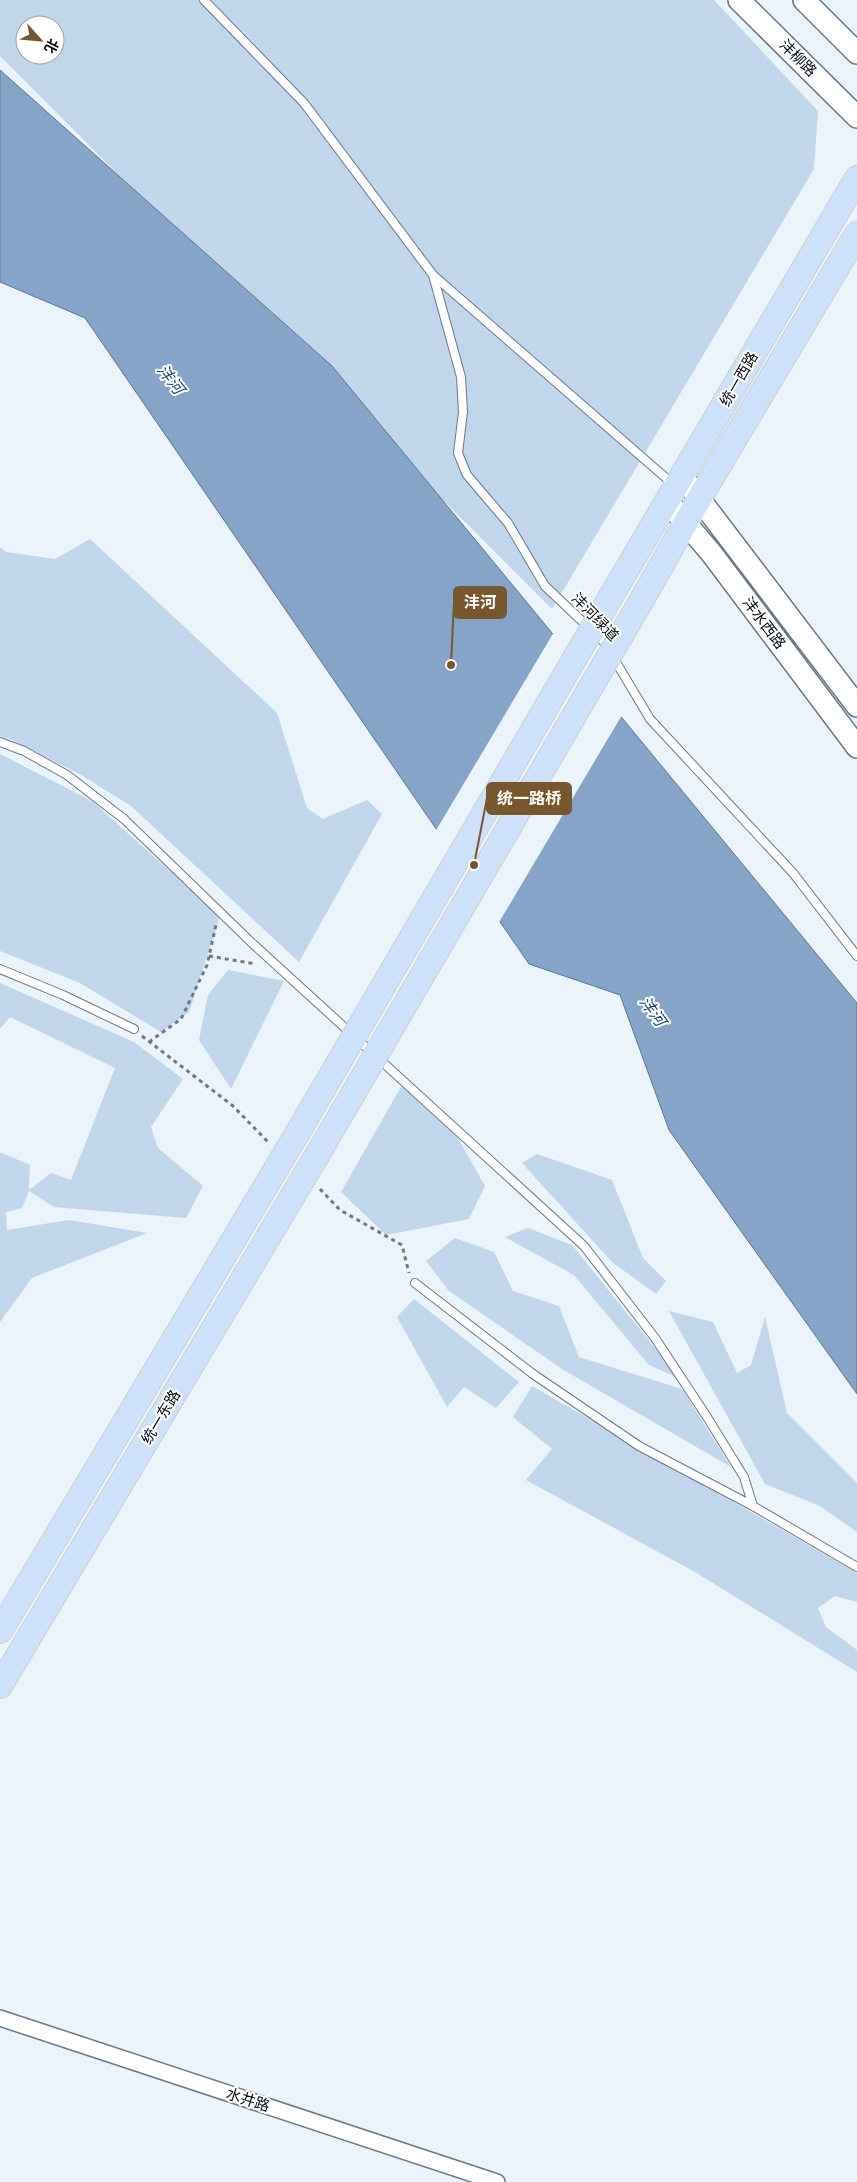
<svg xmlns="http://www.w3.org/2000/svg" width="857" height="2182" font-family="Karla,'Noto Sans SC',sans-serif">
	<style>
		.green { fill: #c1d5eb; fill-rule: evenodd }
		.water { fill: #85a4c7; stroke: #5f7691 }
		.pier { fill: #ebf3fb }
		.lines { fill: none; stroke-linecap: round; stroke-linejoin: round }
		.lane-casing { stroke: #68788b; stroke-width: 10 }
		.street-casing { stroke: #68788b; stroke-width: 18 }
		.secondary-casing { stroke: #68788b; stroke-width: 24 }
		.primary-casing { stroke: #cdced0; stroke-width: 26 }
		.path { stroke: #717880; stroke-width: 3; stroke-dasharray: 4 4; stroke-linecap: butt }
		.lane { stroke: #fff; stroke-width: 8 }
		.street { stroke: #fff; stroke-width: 15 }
		.secondary { stroke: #fff; stroke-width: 21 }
		.primary { stroke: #cde2fa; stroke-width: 24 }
		.primary-bridge-casing { stroke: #cdced0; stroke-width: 26; stroke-linecap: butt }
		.primary-bridge { stroke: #cde2fa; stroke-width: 24 }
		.labels { text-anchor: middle; stroke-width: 4; stroke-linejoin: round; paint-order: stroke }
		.street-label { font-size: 15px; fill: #060c13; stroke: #fff }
		.water-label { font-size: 16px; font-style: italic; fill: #1c4977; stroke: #fff }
		.leader { fill: none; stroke: #77572d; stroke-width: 2 }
		.callout-dot { fill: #77572d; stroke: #fff; stroke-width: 2 }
		.callout { fill: #77572d; stroke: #77572d; stroke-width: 2 }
		.callout-label { font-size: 16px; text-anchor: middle; font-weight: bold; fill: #fff }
	</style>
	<rect width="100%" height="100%" fill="#ebf3fb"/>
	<path class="green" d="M0,0H714L818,111L814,169L552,609L0,56ZM25,25H55V55H25Z
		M90,539L277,713L307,808L323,819L367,800L382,814L299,962L131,806L83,776L10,739L0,736V547L6,552L55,559Z
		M0,754L92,801L220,916L189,1012L161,1032L80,983L0,951Z
		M228,970L284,981L231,1089L199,1040L208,995Z
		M0,983L134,1042L183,1079L151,1127L158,1148L203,1186L186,1218L54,1207L29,1191L22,1208L6,1212L7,1230L69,1220L147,1233L32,1278L0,1322V1152L30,1165L29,1190L51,1173L71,1180L115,1068L10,1017L0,1029Z
		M402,1085L450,1124L485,1186L469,1219L386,1235L341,1192Z
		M537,1154L612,1180L643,1258L666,1281L656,1294L612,1262L522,1163Z
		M528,1228L572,1245L680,1379L649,1365L574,1275L505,1237Z
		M455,1238L494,1252L513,1291L559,1306L579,1357L682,1389L731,1467L562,1369L449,1291L426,1261Z
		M414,1299L519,1382L496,1408L464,1387L447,1407L397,1317Z
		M669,1311L713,1322L737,1373L751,1365L765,1317L787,1413L857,1483V1532L820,1506L765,1484Z
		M532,1386L857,1573V1602L835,1596L818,1608L826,1627L857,1650V1672L695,1572L526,1480L552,1449L513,1417Z"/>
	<path class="water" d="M0,70L332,366L857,1003V1394L669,1130L620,995L529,964L85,318L0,282Z"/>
	<path class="pier" d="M554,632L622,715L498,924L435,832Z"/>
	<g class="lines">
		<defs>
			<path id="lane" d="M204,0L304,103L433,275L674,485
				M433,275L461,377L463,412L458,453L467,475L508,523L545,586L604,642L650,719L793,873L857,956
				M0,742L24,751L67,775L124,819L252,943L584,1246L655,1338L707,1417L744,1477L753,1506L857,1567
				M0,969L63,995L134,1029
				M415,1283L533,1374L639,1446L753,1506"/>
			<path id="street" d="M0,2018L497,2182"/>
			<path id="secondary" d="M739,0L857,117
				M804,0L857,53
				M682,476L857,706
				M667,501L712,554L857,747"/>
			<path id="primary" d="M620,581L857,178
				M643,598L699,499L857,234
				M0,1631L301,1127
				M0,1686L322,1147"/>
		</defs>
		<use href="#lane" class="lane-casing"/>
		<use href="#street" class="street-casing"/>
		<use href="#secondary" class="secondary-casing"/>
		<use href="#primary" class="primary-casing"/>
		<path class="path" d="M209,956L256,964
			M142,1036L233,1106L269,1143
			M149,1042L181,1019L207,965L216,925
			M320,1189L340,1210L402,1245L409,1273"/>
		<use href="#lane" class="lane"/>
		<use href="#street" class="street"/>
		<use href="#secondary" class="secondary"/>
		<use href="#primary" class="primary"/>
		<defs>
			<path id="primary-bridge" d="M301,1127L620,581
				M322,1147L643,598"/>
		</defs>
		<use href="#primary-bridge" class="primary-bridge-casing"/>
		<use href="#primary-bridge" class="primary-bridge"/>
	</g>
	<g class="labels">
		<g class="street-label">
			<text transform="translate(798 58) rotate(45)" y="5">沣柳路</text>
			<text transform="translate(739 379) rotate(-60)" y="5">统一西路</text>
			<text transform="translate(595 617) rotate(46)" y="5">沣河绿道</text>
			<text transform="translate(764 623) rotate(53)" y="5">沣水西路</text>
			<text transform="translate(161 1417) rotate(-59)" y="5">统一东路</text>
			<text transform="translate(248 2100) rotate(18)" y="5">水井路</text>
		</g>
		<g class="water-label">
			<text transform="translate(171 379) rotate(52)" y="6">沣河</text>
			<text transform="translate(653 1011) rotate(54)" y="6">沣河</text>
		</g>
	</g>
	<path class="leader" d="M451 665L454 602M474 865L487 798"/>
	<g class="callout-dot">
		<circle cx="451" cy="665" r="5"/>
		<circle cx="474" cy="865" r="5"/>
	</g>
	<g class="callout">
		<rect x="454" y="587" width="52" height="31" rx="5"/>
		<rect x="487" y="783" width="84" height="31" rx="5"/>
	</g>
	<g class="callout-label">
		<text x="480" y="608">沣河</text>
		<text x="529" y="804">统一路桥</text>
	</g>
	<g transform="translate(40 40) rotate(117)"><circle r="24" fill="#ffffff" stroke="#9b9ea1"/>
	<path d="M0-4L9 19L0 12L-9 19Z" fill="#77572d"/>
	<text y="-8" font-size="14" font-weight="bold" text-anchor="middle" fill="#060c13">北</text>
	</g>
</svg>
